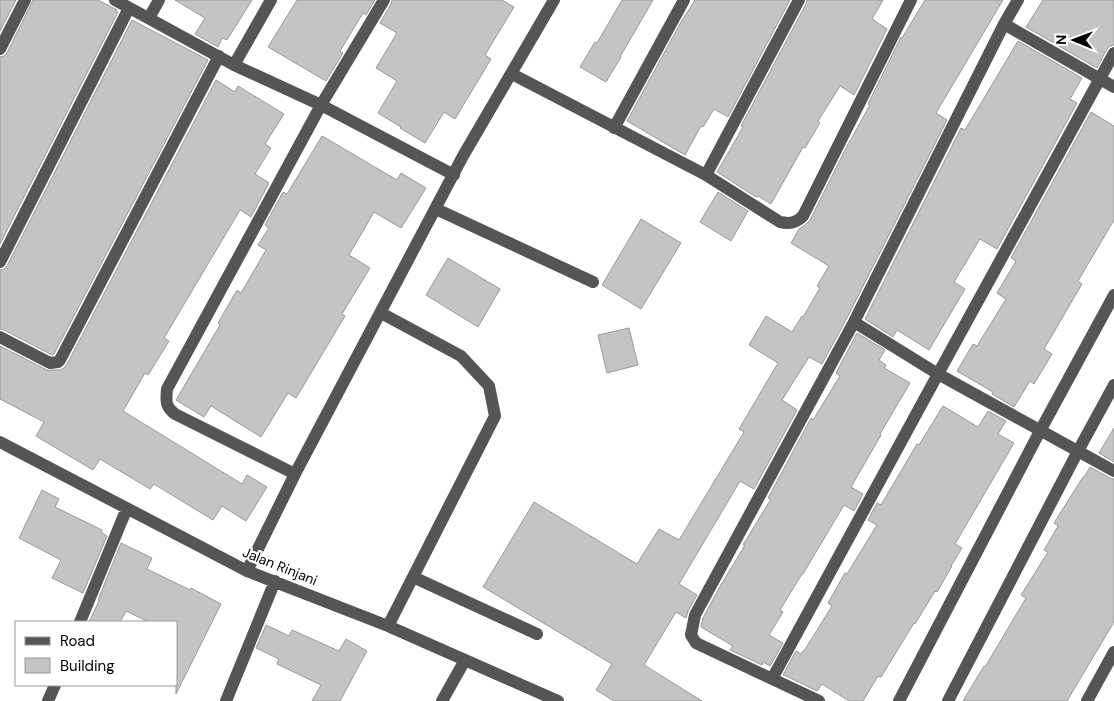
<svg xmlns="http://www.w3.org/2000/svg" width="1114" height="701" font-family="'DM Sans',sans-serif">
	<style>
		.building { fill: #c4c4c4; stroke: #999 }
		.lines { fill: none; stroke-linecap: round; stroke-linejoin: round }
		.minor { stroke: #555; stroke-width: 12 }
		.labels { text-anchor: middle; stroke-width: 4.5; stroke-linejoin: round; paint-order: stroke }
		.street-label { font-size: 14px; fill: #000; stroke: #fff }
	</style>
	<rect width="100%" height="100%" fill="#fff"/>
	<path class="building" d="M0,0H16L0,31Z
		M33,0H98L117,10L116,12H118L0,244V57L4,56L7,53Z
		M175,0H252L227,40L222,38L218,47L195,34L205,18Z
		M297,0H375L366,15L363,13L340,51L343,53L326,81L268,47Z
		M392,0H502L514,7L485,55L491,59L455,119L444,112L425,143L400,128L401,127L378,113L397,81L376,68L397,33L380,23L391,4Z
		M622,0H653L620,57H621L606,82L580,67L595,42L597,43Z
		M695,0H790L728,117L714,109L703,127L701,126L685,155L627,121L681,22Z
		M807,0H883L872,19L887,29L854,95L840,86L818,121L820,123L805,148L803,147L771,204L758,196L756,197L717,172L743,127L741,126L806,4Z
		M925,0H1003L936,113L947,120L847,318L822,364L809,357L782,400L797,410L754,489L740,481L679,584L697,595L688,611L686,618L676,612L644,665L702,701H614L596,690L612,664L483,587L534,502L637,564L659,529L679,540L744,432L739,429L778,363L749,345L766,316L792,332L802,316L803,317L820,288L817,286L829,266L791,243L799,229L805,225L810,220L846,148L870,105L868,104L901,37L902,38Z
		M1043,0H1114V45L1110,46L1107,49L1097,68L1026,27Z
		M132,20L208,60L54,354L52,355L4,330L0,329V270L4,269L7,266Z
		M1018,41L1082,78L1070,99L1077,103L997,249L980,239L954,282L965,289L929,350L897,330L893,337L865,319L961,128L965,130Z
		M216,80L235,92L238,86L284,114L265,144L271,148L255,174L269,183L251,217L240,210L164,338L169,341L148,375L145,373L123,411L242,484L247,475L267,487L246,521L222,506L213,520L154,484L150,489L100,459L93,470L36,436L44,422L0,399V346L47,370H60L64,368L67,364Z
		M1091,112L1114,126V220L1078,281L1082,284L1044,349L1052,354L1034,384L1030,381L1014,407L992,394L993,392L957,371L973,344L977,346L1006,299L997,293L1016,261L1011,258Z
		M322,136L397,180L401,173L426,188L401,228L374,212L349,255L370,268L342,314L345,316L296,398L288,393L261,437L211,406L204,417L176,400L220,325L218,323L237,290L241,293L266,250L258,245L269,228L265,225L283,192L287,194Z
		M718,192L748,211L731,241L700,222Z
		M641,219L681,243L641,309L602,285Z
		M448,258L500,289L478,327L426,295Z
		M629,328L638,365L607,373L598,335Z
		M857,333L885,350L879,360L886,365L884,368L910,383L880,434L881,435L851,487L863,494L854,511L844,505L803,574H802L780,610L783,612L769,635L783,643L770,666L763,662L762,665L730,650L733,646L701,627L703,618L719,588L745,545H743L771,499L768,498L811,418L813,420L840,376L836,373Z
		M943,406L978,427L988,411L1006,421L998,434L1014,443L955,544L962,548L951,566H952L937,592L935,591L915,624L914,623L881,677L878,676L863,701H849L822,684L817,691L786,676L783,675L796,651L801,654L803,651H804L832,606L828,603L845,573L847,574L877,525L868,520L877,503L881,505L917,444L919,445Z
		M1114,428V462L1099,453Z
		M1090,467L1110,478L1114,479V622L1067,701H963L984,666L985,667L1026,598L1021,595L1048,552L1044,550L1058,526L1054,523L1083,477H1084Z
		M42,490L59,499L55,507L102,530L101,532L107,536L83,593L52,578L61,560L19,538Z
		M121,543L152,558L147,569L190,590L191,588L221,604L176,694V622H149L126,611L120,622H89L99,601L98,600Z
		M266,625L289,636L292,630L339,651L346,639L367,651L340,701H312L321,685L277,664L279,659L256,648Z"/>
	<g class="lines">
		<path class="minor" d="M115,0L234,65L321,105L454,175
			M149,18L159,0
			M1004,24L1114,87
			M0,49L25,0
			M234,65L271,0
			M512,74L706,175L780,222C790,224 796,223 803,216L911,0
			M614,128L684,0
			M706,175L799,0
			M436,209L593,282
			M0,262L129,8
			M381,313L461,356L489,386L495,416L388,626
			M854,322L938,374L1114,471
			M0,337L50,363L58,362L60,360L219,56
			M0,442L247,571L388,626L558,701
			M295,474L175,414C165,406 166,401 167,389L321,105L384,0
			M247,571L295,474L463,156L554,0
			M413,577L537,634
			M80,622L127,508
			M772,679L938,374L1114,53
			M48,701L55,685
			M226,701L275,581
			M442,701L465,660
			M819,701L696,643L691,635L695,615L854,322L1004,24L1018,0
			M899,701L1040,431L1114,295
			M948,701L1078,451L1114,385
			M1087,701L1114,652"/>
	</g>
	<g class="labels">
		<g class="street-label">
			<text transform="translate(280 566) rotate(22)" y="5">Jalan Rinjani</text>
		</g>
	</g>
	<rect x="15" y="621" width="162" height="65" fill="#ffffff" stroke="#999999"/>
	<rect x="25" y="637" width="25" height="8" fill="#555555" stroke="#999999"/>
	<text x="60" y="646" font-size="15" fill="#000000">Road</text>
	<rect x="25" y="658" width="25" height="15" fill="#c4c4c4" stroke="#999999"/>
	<text x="60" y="671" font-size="15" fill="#000000">Building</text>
	<g transform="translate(1074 40) rotate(271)" stroke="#ffffff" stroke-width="4" paint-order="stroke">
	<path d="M0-4L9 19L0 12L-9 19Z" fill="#000000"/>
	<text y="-8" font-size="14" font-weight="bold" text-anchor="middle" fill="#000000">N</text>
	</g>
</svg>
